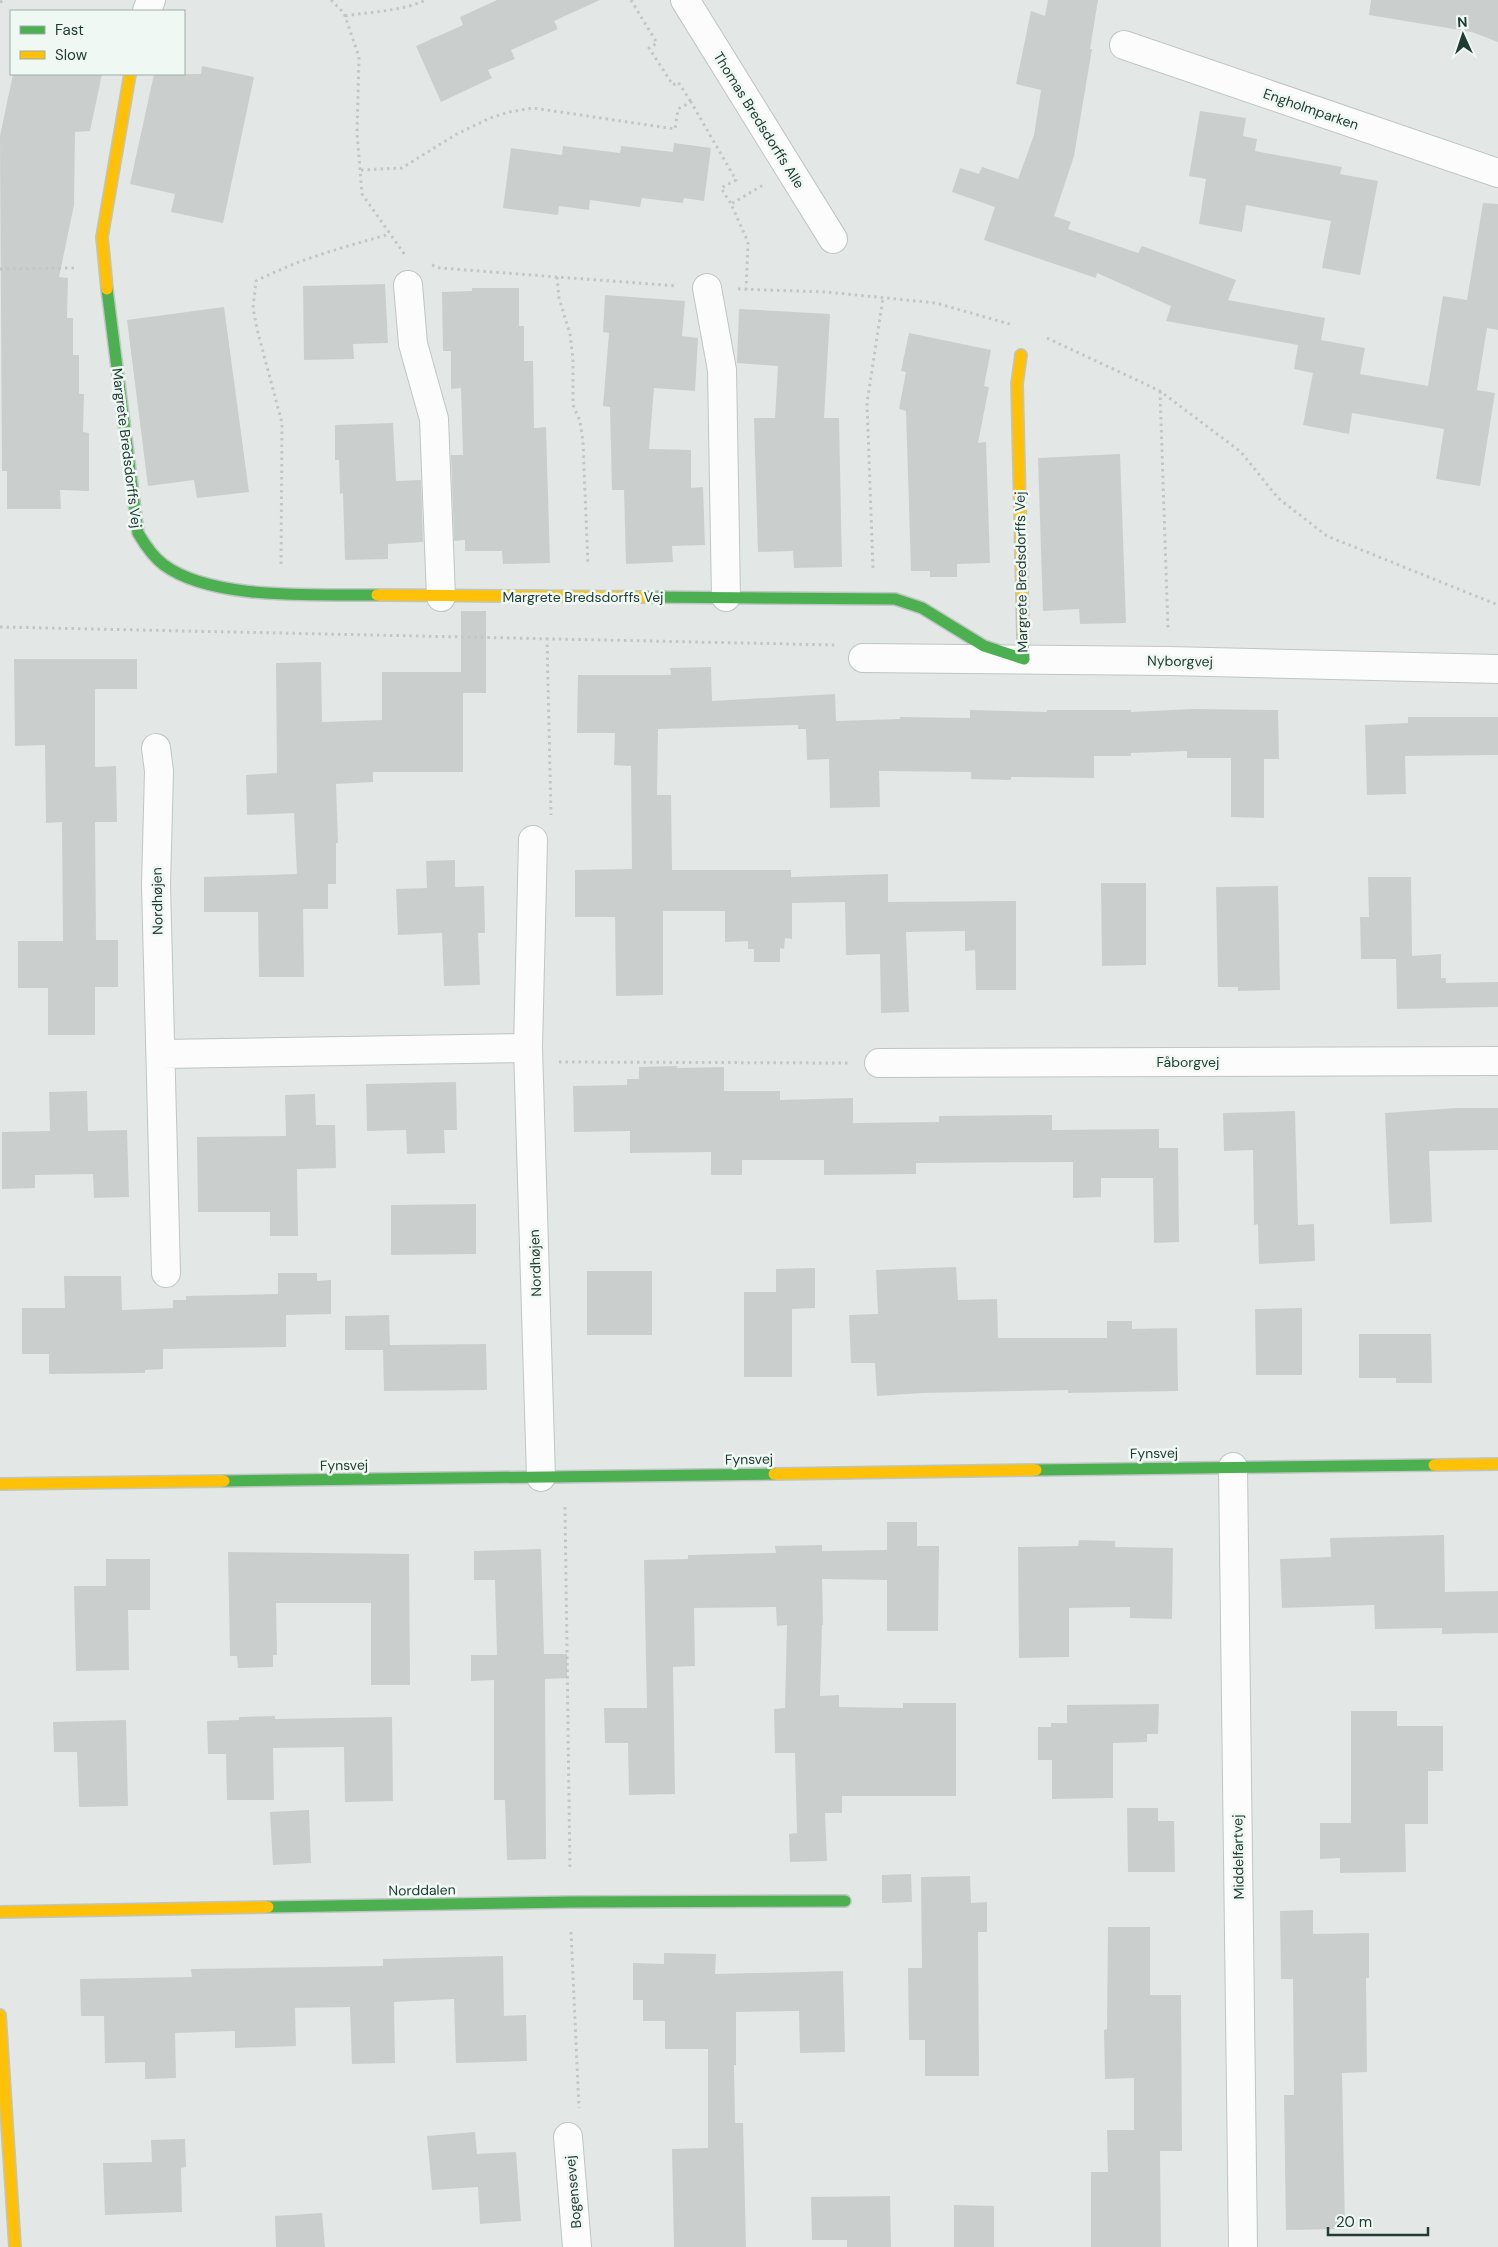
<svg xmlns="http://www.w3.org/2000/svg" width="1498" height="2247" viewBox="0 0 1498 2247" font-family="'DM Sans',sans-serif">
  <rect width="100%" height="100%" fill="#e3e8e6"/>
  <!-- building -->
  <path fill="#cacfcd" d="M 497,0 L 600,0 L 554,21 L 558,29 L 511,50 L 515,59 L 488,70 L 492,78 L 441,102 L 416,46 L 463,25 L 460,17 Z
    M 1048,0 L 1098,0 L 1090,49 L 1092,49 L 1074,156 L 1054,216 L 1071,222 L 1068,229 L 1138,253 L 1142,246 L 1236,280 L 1228,300 L 1325,318 L 1321,340 L 1365,348 L 1360,374 L 1428,386 L 1443,296 L 1467,300 L 1483,203 L 1498,204 L 1498,330 L 1487,328 L 1477,390 L 1495,393 L 1480,486 L 1436,479 L 1444,429 L 1352,413 L 1349,434 L 1303,425 L 1313,373 L 1294,369 L 1298,345 L 1166,321 L 1171,306 L 1097,273 L 1096,278 L 984,240 L 995,207 L 952,192 L 960,168 L 979,174 L 982,167 L 1018,179 L 1034,135 L 1041,90 L 1016,84 L 1031,11 L 1045,16 Z
    M 1371,0 L 1498,0 L 1498,42 L 1472,32 L 1369,15 Z
    M 202,66 L 254,77 L 223,223 L 171,212 L 175,194 L 130,184 L 154,74 L 201,74 Z
    M 13,74 L 102,74 L 90,131 L 75,132 L 74,205 L 59,277 L 68,278 L 67,318 L 73,318 L 73,355 L 79,355 L 79,394 L 84,394 L 83,432 L 89,433 L 89,491 L 60,490 L 61,509 L 7,509 L 7,471 L 2,471 L 0,136 Z
    M 1200,111 L 1246,118 L 1243,136 L 1257,139 L 1255,151 L 1342,167 L 1340,174 L 1378,181 L 1360,275 L 1322,268 L 1331,221 L 1246,205 L 1242,232 L 1199,224 L 1206,179 L 1189,176 Z
    M 674,143 L 711,148 L 704,201 L 684,198 L 683,203 L 642,198 L 640,207 L 590,200 L 589,210 L 559,206 L 558,215 L 503,208 L 511,148 L 562,155 L 563,146 L 620,153 L 621,146 L 673,152 Z
    M 385,284 L 388,343 L 353,344 L 354,359 L 304,360 L 303,286 Z
    M 472,288 L 519,288 L 519,326 L 524,326 L 524,361 L 533,361 L 534,428 L 546,427 L 550,563 L 503,564 L 502,551 L 465,551 L 465,540 L 454,541 L 451,455 L 463,455 L 461,388 L 451,389 L 451,351 L 443,351 L 442,292 L 472,291 Z
    M 605,295 L 685,301 L 682,336 L 698,338 L 695,391 L 654,388 L 649,449 L 691,450 L 691,488 L 703,487 L 705,545 L 672,546 L 673,562 L 626,564 L 624,490 L 612,490 L 610,407 L 603,406 L 609,333 L 603,332 Z
    M 224,307 L 249,492 L 197,498 L 194,480 L 148,486 L 127,320 Z
    M 739,309 L 830,314 L 824,418 L 839,418 L 842,567 L 794,568 L 793,551 L 758,552 L 754,418 L 775,418 L 778,366 L 737,363 Z
    M 909,333 L 991,350 L 984,386 L 989,387 L 978,443 L 986,442 L 990,563 L 957,564 L 957,577 L 930,577 L 930,571 L 911,571 L 906,411 L 899,409 L 906,372 L 901,371 Z
    M 393,423 L 396,481 L 421,480 L 423,542 L 388,544 L 388,559 L 345,560 L 343,493 L 340,494 L 339,460 L 335,460 L 335,425 Z
    M 1120,454 L 1126,623 L 1080,624 L 1079,609 L 1043,611 L 1038,458 Z
    M 461,611 L 486,611 L 486,693 L 463,693 L 463,772 L 373,772 L 373,782 L 336,784 L 338,843 L 336,843 L 336,884 L 328,884 L 328,909 L 303,909 L 304,977 L 259,977 L 258,912 L 204,912 L 204,877 L 297,874 L 294,813 L 247,815 L 246,775 L 277,773 L 276,663 L 321,662 L 322,722 L 382,720 L 382,672 L 461,672 Z
    M 14,659 L 137,659 L 137,689 L 95,689 L 95,767 L 116,766 L 117,822 L 95,822 L 96,940 L 118,940 L 118,987 L 95,987 L 95,1035 L 48,1035 L 48,988 L 18,988 L 18,941 L 63,941 L 62,822 L 46,823 L 45,745 L 15,746 Z
    M 711,667 L 712,701 L 835,694 L 836,721 L 900,719 L 900,717 L 970,718 L 970,710 L 1047,712 L 1047,710 L 1131,710 L 1131,712 L 1192,709 L 1278,710 L 1279,759 L 1264,759 L 1264,818 L 1231,817 L 1231,758 L 1187,758 L 1187,751 L 1131,753 L 1131,756 L 1094,756 L 1094,778 L 1011,777 L 1011,780 L 971,779 L 971,772 L 879,771 L 880,807 L 830,808 L 829,759 L 807,760 L 806,729 L 798,729 L 798,725 L 658,729 L 657,795 L 671,795 L 672,870 L 791,870 L 791,877 L 888,874 L 888,902 L 1016,901 L 1016,990 L 976,990 L 975,950 L 965,951 L 965,931 L 906,932 L 909,1012 L 881,1013 L 880,954 L 846,955 L 845,902 L 792,903 L 792,939 L 785,938 L 784,949 L 780,948 L 780,962 L 754,962 L 754,949 L 748,949 L 748,941 L 725,942 L 725,911 L 663,911 L 663,995 L 616,996 L 615,917 L 575,917 L 575,870 L 632,869 L 631,766 L 614,765 L 615,733 L 577,733 L 578,675 L 671,675 L 670,668 Z
    M 1408,717 L 1498,717 L 1498,755 L 1405,756 L 1406,794 L 1367,795 L 1365,725 L 1408,723 Z
    M 455,860 L 455,887 L 484,886 L 485,933 L 478,933 L 480,985 L 444,986 L 442,933 L 398,935 L 396,889 L 427,888 L 426,861 Z
    M 1368,877 L 1411,877 L 1412,956 L 1441,954 L 1441,978 L 1446,978 L 1446,983 L 1498,982 L 1498,1007 L 1397,1009 L 1396,959 L 1361,959 L 1360,917 L 1369,917 Z
    M 1101,883 L 1146,883 L 1146,965 L 1102,966 Z
    M 1278,886 L 1280,990 L 1238,991 L 1238,987 L 1218,987 L 1216,887 Z
    M 677,1066 L 677,1068 L 724,1067 L 724,1091 L 780,1091 L 780,1100 L 853,1098 L 853,1123 L 939,1122 L 939,1116 L 1052,1115 L 1052,1130 L 1159,1129 L 1159,1148 L 1178,1148 L 1179,1242 L 1154,1243 L 1153,1178 L 1101,1178 L 1101,1197 L 1073,1198 L 1073,1162 L 916,1163 L 916,1174 L 824,1175 L 824,1160 L 742,1160 L 742,1175 L 711,1175 L 711,1152 L 630,1153 L 630,1131 L 574,1132 L 573,1086 L 627,1085 L 627,1079 L 639,1079 L 639,1067 Z
    M 456,1082 L 457,1130 L 444,1130 L 445,1153 L 407,1154 L 406,1130 L 367,1131 L 366,1084 Z
    M 87,1091 L 88,1131 L 127,1130 L 129,1197 L 94,1198 L 93,1174 L 35,1175 L 35,1188 L 2,1189 L 2,1132 L 50,1131 L 49,1092 Z
    M 315,1094 L 316,1125 L 335,1125 L 336,1168 L 297,1169 L 298,1236 L 270,1236 L 270,1212 L 198,1212 L 197,1137 L 286,1136 L 285,1095 Z
    M 1456,1108 L 1498,1108 L 1498,1150 L 1429,1151 L 1432,1222 L 1390,1224 L 1385,1113 Z
    M 1295,1111 L 1298,1225 L 1314,1224 L 1315,1261 L 1259,1264 L 1258,1224 L 1254,1225 L 1253,1150 L 1224,1151 L 1223,1113 Z
    M 476,1204 L 476,1254 L 391,1255 L 391,1205 Z
    M 956,1267 L 958,1300 L 997,1299 L 998,1338 L 1107,1338 L 1107,1321 L 1132,1321 L 1132,1329 L 1177,1328 L 1178,1391 L 1068,1393 L 1068,1390 L 922,1393 L 877,1396 L 875,1363 L 851,1363 L 849,1315 L 878,1314 L 876,1270 Z
    M 815,1268 L 815,1308 L 792,1309 L 792,1377 L 744,1377 L 744,1292 L 776,1292 L 776,1269 Z
    M 587,1271 L 652,1271 L 652,1335 L 587,1335 Z
    M 278,1273 L 317,1273 L 317,1281 L 331,1280 L 331,1314 L 286,1315 L 286,1347 L 163,1349 L 163,1369 L 145,1370 L 145,1373 L 49,1374 L 49,1354 L 22,1354 L 22,1308 L 65,1308 L 64,1276 L 121,1276 L 122,1310 L 173,1308 L 173,1300 L 186,1300 L 186,1296 L 278,1294 Z
    M 1302,1308 L 1302,1375 L 1256,1375 L 1255,1309 Z
    M 389,1315 L 390,1345 L 486,1344 L 487,1390 L 384,1391 L 383,1350 L 345,1350 L 345,1316 Z
    M 1359,1334 L 1431,1334 L 1432,1383 L 1396,1383 L 1396,1378 L 1359,1378 Z
    M 887,1522 L 917,1522 L 917,1546 L 939,1546 L 938,1631 L 887,1631 L 887,1580 L 822,1579 L 823,1625 L 822,1625 L 820,1696 L 839,1695 L 839,1707 L 903,1708 L 903,1703 L 956,1703 L 956,1796 L 842,1796 L 842,1813 L 825,1813 L 827,1861 L 790,1862 L 789,1834 L 797,1833 L 795,1753 L 775,1753 L 774,1709 L 785,1708 L 787,1625 L 777,1626 L 776,1607 L 694,1608 L 695,1666 L 673,1667 L 675,1794 L 629,1795 L 628,1743 L 605,1743 L 604,1708 L 647,1708 L 644,1560 L 688,1559 L 688,1555 L 776,1553 L 775,1546 L 822,1545 L 822,1551 L 887,1550 Z
    M 1444,1535 L 1445,1592 L 1498,1591 L 1498,1633 L 1442,1634 L 1442,1628 L 1375,1629 L 1374,1605 L 1282,1608 L 1280,1559 L 1331,1557 L 1330,1538 Z
    M 1079,1540 L 1115,1541 L 1115,1547 L 1173,1548 L 1172,1619 L 1130,1618 L 1130,1607 L 1069,1608 L 1069,1657 L 1019,1658 L 1018,1547 L 1078,1546 Z
    M 541,1549 L 544,1654 L 567,1654 L 567,1678 L 545,1679 L 546,1859 L 507,1860 L 505,1800 L 494,1800 L 494,1680 L 471,1681 L 471,1655 L 497,1655 L 495,1580 L 474,1580 L 474,1551 Z
    M 228,1552 L 409,1554 L 410,1685 L 371,1685 L 371,1603 L 276,1603 L 277,1655 L 273,1655 L 273,1667 L 238,1668 L 237,1656 L 230,1656 Z
    M 106,1559 L 150,1559 L 150,1610 L 128,1610 L 129,1670 L 76,1671 L 74,1586 L 106,1586 Z
    M 1159,1704 L 1158,1734 L 1147,1734 L 1147,1742 L 1113,1743 L 1113,1798 L 1052,1799 L 1052,1760 L 1038,1760 L 1038,1727 L 1051,1727 L 1051,1723 L 1067,1723 L 1067,1705 Z
    M 1351,1711 L 1397,1711 L 1397,1726 L 1443,1726 L 1443,1771 L 1428,1771 L 1428,1824 L 1405,1824 L 1406,1872 L 1340,1873 L 1340,1858 L 1320,1859 L 1320,1823 L 1351,1823 Z
    M 275,1716 L 275,1719 L 392,1717 L 393,1801 L 345,1802 L 344,1747 L 273,1748 L 274,1800 L 227,1800 L 226,1754 L 208,1754 L 207,1721 L 239,1720 L 239,1717 Z
    M 126,1720 L 128,1806 L 79,1807 L 77,1752 L 54,1752 L 53,1722 Z
    M 1127,1808 L 1158,1808 L 1158,1821 L 1174,1821 L 1175,1872 L 1128,1872 Z
    M 309,1810 L 311,1863 L 273,1865 L 270,1812 Z
    M 911,1874 L 912,1902 L 882,1903 L 882,1875 Z
    M 970,1876 L 971,1903 L 987,1902 L 987,1932 L 978,1932 L 979,2076 L 925,2076 L 925,2040 L 909,2040 L 908,1968 L 922,1968 L 921,1877 Z
    M 1313,1910 L 1313,1934 L 1369,1933 L 1369,1978 L 1366,1978 L 1367,2072 L 1342,2073 L 1345,2229 L 1286,2230 L 1284,2095 L 1294,2095 L 1293,1979 L 1281,1979 L 1280,1911 Z
    M 1108,1927 L 1150,1927 L 1150,1995 L 1181,1995 L 1182,2151 L 1160,2151 L 1161,2247 L 1091,2247 L 1091,2172 L 1108,2172 L 1107,2130 L 1134,2130 L 1134,2078 L 1105,2079 L 1104,2030 L 1107,2029 Z
    M 664,1953 L 716,1954 L 715,1974 L 843,1971 L 845,2052 L 800,2053 L 799,2011 L 736,2012 L 736,2065 L 734,2065 L 735,2123 L 743,2123 L 746,2247 L 674,2247 L 672,2149 L 708,2148 L 708,2049 L 665,2049 L 665,2021 L 643,2021 L 643,2000 L 633,2000 L 633,1963 L 664,1964 Z
    M 503,1956 L 504,2016 L 526,2015 L 527,2061 L 456,2063 L 454,1999 L 394,2002 L 395,2063 L 352,2064 L 350,2007 L 295,2008 L 296,2046 L 235,2048 L 235,2031 L 175,2033 L 176,2078 L 145,2079 L 145,2062 L 105,2063 L 104,2016 L 81,2016 L 80,1979 L 192,1977 L 191,1969 L 383,1966 L 383,1959 Z
    M 475,2132 L 477,2154 L 516,2152 L 521,2221 L 480,2224 L 478,2187 L 432,2190 L 427,2136 Z
    M 185,2139 L 186,2167 L 181,2168 L 182,2212 L 105,2215 L 103,2163 L 152,2162 L 151,2140 Z
    M 890,2196 L 891,2247 L 847,2247 L 847,2240 L 812,2240 L 811,2197 Z
    M 954,2205 L 994,2206 L 994,2247 L 954,2247 Z
    M 322,2213 L 325,2247 L 276,2247 L 275,2216 Z"/>
  <g fill="none" stroke-linecap="round" stroke-linejoin="round">
    <defs>
      <path id="street" d="M 685,0 L 833,239
        M 147,11 L 151,0
        M 1124,45 L 1498,173
        M 408,285 L 413,344 L 434,419 L 441,597
        M 707,288 L 722,370 L 726,597
        M 863,658 L 1169,661 L 1498,669
        M 156,748 L 159,771 L 156,885 L 166,1273
        M 533,840 L 528,1048 L 541,1477
        M 162,1054 L 528,1048
        M 879,1063 L 1498,1061
        M 1233,1467 L 1243,2247
        M 568,2137 L 577,2247"/>
      <path id="fast" d="M 107,289 L 138,533 C 145,545 153,557 164,565 C 213,601 318,594 377,595
        M 646,597 L 895,599 L 922,608 L 984,646 L 1024,659 L 1023,635
        M 1036,1470 L 1434,1465
        M 224,1481 L 774,1474
        M 268,1907 L 570,1902 L 845,1901"/>
      <path id="slow" d="M 107,289 L 102,237 L 130,74
        M 1021,355 L 1017,384 L 1023,635
        M 377,595 L 646,597
        M 1434,1465 L 1498,1464
        M 774,1474 L 1036,1470
        M 0,1484 L 224,1481
        M 0,1912 L 268,1907
        M 0,2015 L 15,2247"/>
    </defs>
    <!-- street casing -->
    <use href="#street" stroke="#c0c5c3" stroke-width="30"/>
    <!-- fast casing -->
    <use href="#fast" stroke="#bec6c3" stroke-width="14"/>
    <!-- slow casing -->
    <use href="#slow" stroke="#bec6c3" stroke-width="14"/>
    <!-- path -->
    <path stroke="#c0c8c6" stroke-width="3" stroke-dasharray="2.5 4" stroke-linecap="butt" d="M 331,0 L 344,13 L 359,57 L 357,133 L 362,194 L 405,255
      M 631,0 L 657,43 L 649,48 L 673,85 L 678,82 L 691,102
      M 0,2 L 5,0
      M 345,16 C 375,11 398,12 426,0
      M 361,170 L 402,168 L 455,135 L 490,118 L 509,112 L 533,108 L 675,129 L 678,109 L 691,102 L 736,180 L 721,188 L 731,204
      M 432,265 L 440,268 L 677,286
      M 0,269 L 74,268
      M 557,277 L 559,298 L 570,334 L 573,359 L 573,405 L 580,421 L 583,442 L 588,565
      M 738,289 L 826,292 L 936,303 L 1013,325
      M 746,290 L 748,242 L 731,204 L 763,185
      M 1047,338 L 1160,391 L 1241,452 L 1278,498 L 1327,536 L 1498,605
      M 1160,391 L 1168,630
      M 281,564 L 282,423 L 258,333 L 253,308 L 256,281 C 299,259 344,247 390,234
      M 873,568 L 867,403 L 883,298
      M 0,627 L 835,645
      M 547,638 L 551,815
      M 559,1062 L 848,1063
      M 565,1507 L 570,1871
      M 571,1932 L 579,2108"/>
    <!-- street -->
    <use href="#street" stroke="#fbfcfb" stroke-width="28"/>
    <!-- fast -->
    <use href="#fast" stroke="#4caf50" stroke-width="11"/>
    <!-- slow -->
    <use href="#slow" stroke="#ffc107" stroke-width="11"/>
  </g>
  <g text-anchor="middle" dominant-baseline="central" stroke-width="5" stroke-linejoin="round" paint-order="stroke">
    <!-- street labels -->
    <g font-size="14" fill="#203c34" stroke="#f0f8f4">
      <text transform="translate(1311 109) rotate(19)">Engholmparken</text>
      <text transform="translate(759 120) rotate(58)">Thomas Bredsdorffs Alle</text>
      <text transform="translate(127 448) rotate(83)">Margrete Bredsdorffs Vej</text>
      <text transform="translate(1021 572) rotate(-91)">Margrete Bredsdorffs Vej</text>
      <text x="583" y="597">Margrete Bredsdorffs Vej</text>
      <text transform="translate(1180 661) rotate(1)">Nyborgvej</text>
      <text transform="translate(157 901) rotate(-91)">Nordhøjen</text>
      <text x="1188" y="1062">Fåborgvej</text>
      <text transform="translate(535 1263) rotate(-92)">Nordhøjen</text>
      <text transform="translate(1154 1453) rotate(-1)">Fynsvej</text>
      <text transform="translate(749 1459) rotate(-1)">Fynsvej</text>
      <text transform="translate(344 1465) rotate(-1)">Fynsvej</text>
      <text transform="translate(1238 1857) rotate(-91)">Middelfartvej</text>
      <text transform="translate(422 1890) rotate(-1)">Norddalen</text>
      <text transform="translate(573 2192) rotate(-95)">Bogensevej</text>
    </g>
  </g>
  <!-- legend -->
  <rect x="10" y="10" width="175" height="65" fill="#f0f8f4" stroke="#9dada7"/>
  <rect x="20" y="26" width="25" height="8" fill="#4caf50" stroke="#9dada7"/>
  <text x="55" y="35" font-size="15" fill="#203c34">Fast</text>
  <rect x="20" y="51" width="25" height="8" fill="#ffc107" stroke="#9dada7"/>
  <text x="55" y="60" font-size="15" fill="#203c34">Slow</text>
  <!-- north arrow -->
  <g transform="translate(1463 35) rotate(357)" stroke="#f0f8f4" stroke-width="4" paint-order="stroke">
  <path d="M0-4L9 19L0 12L-9 19Z" fill="#203c34"/>
  <text y="-8" font-size="14" font-weight="bold" text-anchor="middle" fill="#203c34">N</text>
  </g>
  <!-- scale -->
  <path d="M1328 2227v8h100v-8" fill="none" stroke="#203c34" stroke-width="2.5"/>
  <text x="1336" y="2227" font-size="15" fill="#203c34" stroke="#f0f8f4" stroke-width="4" paint-order="stroke">20 m</text>
</svg>
